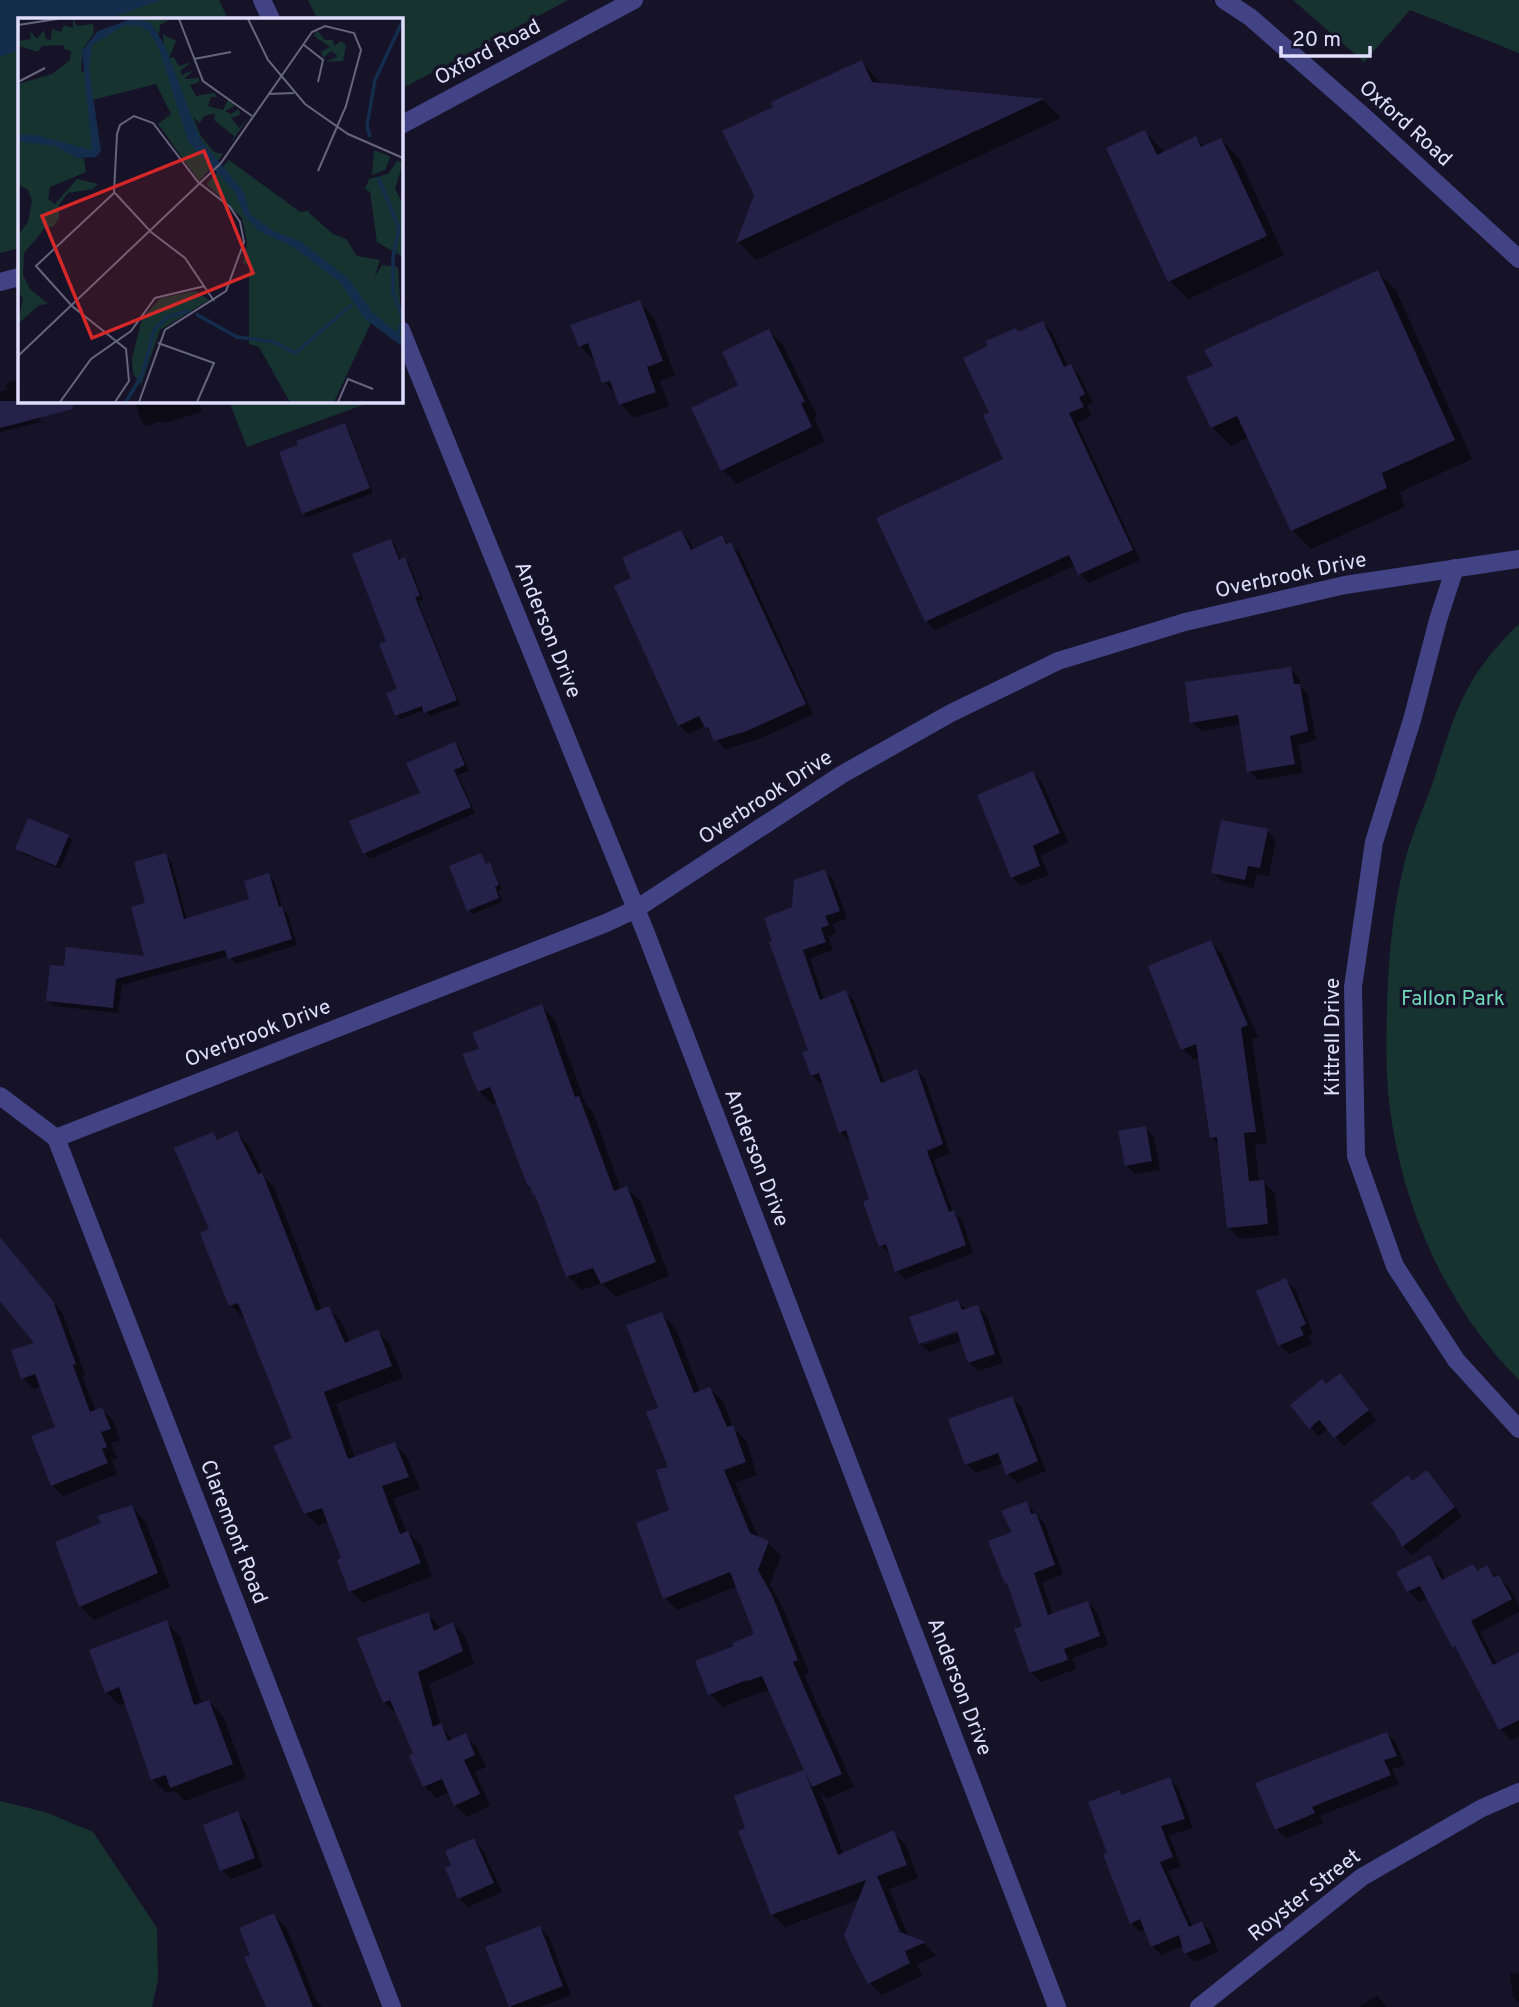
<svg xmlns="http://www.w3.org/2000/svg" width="1519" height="2007" viewBox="0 0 1519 2007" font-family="Overpass,sans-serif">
  <rect width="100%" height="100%" fill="#161329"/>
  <!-- green -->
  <path fill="#163330" d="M 16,0 L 219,0 L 228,19 L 19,19 L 19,248 L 0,253 L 0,4 Z
    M 308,0 L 568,0 L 401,89 L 401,19 L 317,19 Z
    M 1293,0 L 1519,0 L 1519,53 L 1410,10 L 1364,62 Z
    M 229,401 L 374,401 L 247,447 Z
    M 1519,624 L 1519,1380 C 1443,1304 1398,1198 1388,1091 C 1386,1065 1386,1038 1387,1012 C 1388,963 1392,913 1404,865 C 1411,837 1422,811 1432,785 C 1442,754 1452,718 1467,690 C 1480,665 1499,643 1519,624 Z
    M 0,1801 L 45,1812 L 93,1832 L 157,1928 L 158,1980 L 152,2007 L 0,2007 Z"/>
  <!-- water -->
  <path fill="#142d4d" d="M 0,0 L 162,0 L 107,19 L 19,19 L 19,50 L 0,57 Z"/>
  <!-- shadow -->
  <path fill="#0007" fill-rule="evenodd" d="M 862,62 L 882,85 L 1043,100 L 1061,118 L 756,260 L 738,242 L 756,195 L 775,108 Z
    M 1145,132 L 1165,153 L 1196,138 L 1205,147 L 1221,140 L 1239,158 L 1284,255 L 1188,299 L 1170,281 Z
    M 1378,272 L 1396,290 L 1472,459 L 1400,492 L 1405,507 L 1311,549 L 1292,530 L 1249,437 L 1231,446 L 1212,427 L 1216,366 Z
    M 639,302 L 653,316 L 675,375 L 660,381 L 669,406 L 634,418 L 620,404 L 617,395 L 604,382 L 594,360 L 580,346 Z
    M 1043,323 L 1052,332 L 1068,367 L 1070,366 L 1079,375 L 1093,403 L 1087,406 L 1091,416 L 1077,423 L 1140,560 L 1089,583 L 1080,574 L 1076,565 L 935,630 L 926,621 L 1006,460 L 991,413 L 1019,334 Z
    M 769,331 L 783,345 L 817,416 L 814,418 L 825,441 L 737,484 L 723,470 L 740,386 Z
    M 19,380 L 19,401 L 36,401 L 41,422 L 0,432 L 0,392 L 8,389 L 6,383 Z
    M 135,401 L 199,401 L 202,412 L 164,423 L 162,421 L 146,426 L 141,421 Z
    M 344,425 L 348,429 L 373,493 L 307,517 L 303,513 Z
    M 681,532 L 690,541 L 694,550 L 722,537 L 740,553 L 813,714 L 757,740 L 725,749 L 705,726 L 689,734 L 679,725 L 634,579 Z
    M 391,541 L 395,545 L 401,561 L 405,559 L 409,563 L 423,600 L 418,601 L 460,705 L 430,716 L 425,710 L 401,719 L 397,715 L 388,694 L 399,690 L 388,642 Z
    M 1290,669 L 1299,678 L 1301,687 L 1308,695 L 1316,740 L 1298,745 L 1303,773 L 1258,780 L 1249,771 L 1241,724 L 1201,731 L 1192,722 Z
    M 454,744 L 460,749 L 469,771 L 458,775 L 475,813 L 370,859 L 365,853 L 352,822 L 422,794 Z
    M 1033,773 L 1042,782 L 1068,842 L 1041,856 L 1048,875 L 1021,886 L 1012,877 Z
    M 1267,831 L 1276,840 L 1269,876 L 1256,874 L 1254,888 L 1222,881 L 1213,872 Z
    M 68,837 L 72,841 L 60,869 L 21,853 L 17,849 Z
    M 165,855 L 171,861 L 187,919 L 251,900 L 268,875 L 274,881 L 283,909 L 288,914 L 297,945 L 236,964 L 229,956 L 122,985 L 118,1013 L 54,1006 L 48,1000 L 65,968 L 146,958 L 148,905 Z
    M 481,855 L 487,865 L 489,864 L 493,868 L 502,889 L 498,891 L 502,902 L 473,914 L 469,910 Z
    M 825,871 L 833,879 L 847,919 L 832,924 L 836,933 L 828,936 L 833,950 L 810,958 L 824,1000 L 846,992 L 854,1001 L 885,1083 L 917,1071 L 925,1079 L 950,1153 L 934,1160 L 953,1212 L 962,1220 L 973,1253 L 905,1279 L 897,1271 L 891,1253 L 889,1254 L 881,1246 L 871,1200 L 850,1139 L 848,1140 L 840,1132 L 824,1082 L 820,1083 L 812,1075 L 793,909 Z
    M 1210,942 L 1222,954 L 1258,1037 L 1252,1039 L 1267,1143 L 1255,1145 L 1259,1182 L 1263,1182 L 1275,1193 L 1279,1235 L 1240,1239 L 1228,1227 L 1219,1145 L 1211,1137 L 1200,1058 L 1194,1060 L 1183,1049 Z
    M 541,1006 L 555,1020 L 586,1105 L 593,1112 L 621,1190 L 627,1188 L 641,1202 L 669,1276 L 616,1297 L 602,1283 L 582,1290 L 568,1276 L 538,1198 L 534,1194 L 498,1103 L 493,1105 L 479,1091 L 482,1051 Z
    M 1145,1128 L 1154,1137 L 1160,1170 L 1135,1174 L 1126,1165 Z
    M 237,1133 L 249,1146 L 265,1178 L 274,1187 L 322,1310 L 328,1308 L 341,1321 L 350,1343 L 378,1332 L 390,1344 L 403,1378 L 336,1404 L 355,1458 L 395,1444 L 407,1457 L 420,1489 L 393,1499 L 407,1533 L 408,1533 L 421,1545 L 432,1576 L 363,1603 L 350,1591 L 343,1559 L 328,1522 L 318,1526 L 306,1513 L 295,1439 L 245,1317 L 243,1318 L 231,1305 L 212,1230 L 213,1134 L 219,1140 Z
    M 0,1239 L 63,1314 L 85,1375 L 82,1376 L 96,1412 L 102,1410 L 113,1420 L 120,1440 L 111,1443 L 117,1458 L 112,1460 L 117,1474 L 63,1496 L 52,1485 L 57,1428 L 41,1386 L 34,1389 L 23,1378 L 37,1344 L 1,1300 L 0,1301 Z
    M 1286,1280 L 1295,1289 L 1313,1334 L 1308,1336 L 1312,1344 L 1289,1354 L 1280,1345 Z
    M 958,1302 L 967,1310 L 978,1307 L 987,1316 L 1003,1363 L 978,1371 L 969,1362 L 962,1341 L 929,1352 L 920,1343 ZM 965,1327 L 966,1330 L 923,1345 L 923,1341 Z
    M 662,1314 L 675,1327 L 700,1392 L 710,1389 L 723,1401 L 734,1429 L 746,1440 L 757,1475 L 735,1483 L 759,1539 L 768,1543 L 781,1556 L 770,1584 L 784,1610 L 809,1673 L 804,1675 L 854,1787 L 826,1799 L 820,1792 L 844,1855 L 893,1832 L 906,1845 L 918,1878 L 889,1889 L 909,1937 L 925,1944 L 936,1956 L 917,1964 L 922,1976 L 882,1995 L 869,1983 L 861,1899 L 785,1927 L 772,1914 L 748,1829 L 736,1797 L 807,1771 L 770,1690 L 762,1693 L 761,1692 L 723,1707 L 710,1694 L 736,1647 L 757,1635 L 737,1586 L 678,1610 L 665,1598 L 671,1512 L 671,1468 L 660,1409 Z
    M 1340,1375 L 1376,1420 L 1344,1446 L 1328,1429 L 1319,1436 L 1310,1427 L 1327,1387 Z
    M 1012,1398 L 1021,1407 L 1046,1471 L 1017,1483 L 1008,1474 L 1003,1463 L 976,1473 L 967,1464 L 951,1421 Z
    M 1427,1472 L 1436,1481 L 1462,1517 L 1412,1555 L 1403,1546 L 1413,1482 Z
    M 1026,1503 L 1045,1524 L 1063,1574 L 1042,1582 L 1053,1615 L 1088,1603 L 1097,1612 L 1108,1645 L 1072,1658 L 1076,1669 L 1041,1682 L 1031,1672 L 1024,1627 L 1011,1587 L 1006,1583 L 1015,1533 Z
    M 132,1507 L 145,1521 L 170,1587 L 94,1620 L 80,1606 L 104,1524 Z
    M 1429,1557 L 1440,1568 L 1446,1580 L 1473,1567 L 1478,1572 L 1487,1567 L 1510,1588 L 1519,1605 L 1519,1612 L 1480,1632 L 1497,1665 L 1519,1654 L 1519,1736 L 1511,1740 L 1500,1729 L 1462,1654 L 1454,1646 L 1428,1598 L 1419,1602 L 1409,1591 L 1399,1572 Z
    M 427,1614 L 439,1626 L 441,1629 L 453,1624 L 465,1636 L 474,1664 L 429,1684 L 441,1726 L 453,1740 L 465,1735 L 477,1747 L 486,1767 L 475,1772 L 490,1806 L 467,1817 L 455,1805 L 450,1792 L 436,1798 L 424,1786 L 415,1754 L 398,1714 L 396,1714 L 384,1702 Z
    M 166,1622 L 180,1636 L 202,1704 L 209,1702 L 223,1716 L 246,1778 L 185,1801 L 175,1791 L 166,1793 L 152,1779 L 126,1703 L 120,1706 L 106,1692 Z
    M 1387,1734 L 1396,1743 L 1405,1765 L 1392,1769 L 1399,1784 L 1320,1816 L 1323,1823 L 1286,1838 L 1277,1829 L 1257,1784 Z
    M 1169,1779 L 1178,1788 L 1193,1828 L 1169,1835 L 1181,1866 L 1168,1871 L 1193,1927 L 1202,1923 L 1211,1932 L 1218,1952 L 1194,1962 L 1185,1953 L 1184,1946 L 1161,1955 L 1152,1946 L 1146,1929 L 1140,1932 L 1131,1923 L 1109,1854 L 1119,1792 L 1123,1796 Z
    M 237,1813 L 246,1822 L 263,1867 L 231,1879 L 222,1870 Z
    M 474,1840 L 483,1850 L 502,1892 L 468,1907 L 459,1898 Z
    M 274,1915 L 286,1927 L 317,2002 L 322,2007 L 268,2007 L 253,1956 Z
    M 540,1928 L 549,1937 L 571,1995 L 540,2007 L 511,2007 L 510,2006 Z
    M 1519,1973 L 1519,2003 L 1513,1997 L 1510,1974 Z
    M 1377,1996 L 1387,2007 L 1358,2007 Z"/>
  <!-- building -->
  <path fill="#262149" d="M 862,60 L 872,82 L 1044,99 L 736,243 L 754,195 L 722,131 L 773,107 L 771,102 Z
    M 1145,130 L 1157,155 L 1196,136 L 1201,147 L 1221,138 L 1267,236 L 1168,282 L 1106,148 Z
    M 1378,270 L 1455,440 L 1382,473 L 1387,488 L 1291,531 L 1237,416 L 1211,428 L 1186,377 L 1213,366 L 1204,350 Z
    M 640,300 L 663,361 L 647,367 L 656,392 L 619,405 L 610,381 L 602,383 L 588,343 L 579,347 L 570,325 Z
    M 1043,321 L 1064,367 L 1071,364 L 1085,394 L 1079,397 L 1084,407 L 1069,413 L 1133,550 L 1078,575 L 1069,555 L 925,622 L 876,518 L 1003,459 L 983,415 L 989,413 L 963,358 L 988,346 L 985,341 L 1016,328 L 1018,332 Z
    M 769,329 L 805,402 L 801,403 L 812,427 L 721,471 L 691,408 L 738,385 L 722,352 Z
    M 0,401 L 72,401 L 73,409 L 0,428 Z
    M 345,423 L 370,488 L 302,514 L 279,452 L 298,445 L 296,441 Z
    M 681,530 L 691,550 L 722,535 L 726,544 L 731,542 L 806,704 L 747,731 L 714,741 L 708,727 L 705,728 L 699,716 L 678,726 L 614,586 L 631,578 L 622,558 Z
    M 391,539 L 399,560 L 405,557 L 420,596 L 415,597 L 457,700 L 424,713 L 422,706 L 395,716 L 386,693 L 397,689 L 379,644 L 386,641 L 352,554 Z
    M 1291,667 L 1294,684 L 1300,684 L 1308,731 L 1290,736 L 1295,764 L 1247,772 L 1238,715 L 1190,723 L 1185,682 Z
    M 455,742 L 465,765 L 454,770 L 471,807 L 363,854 L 349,821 L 420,793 L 406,763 Z
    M 1033,771 L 1060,833 L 1033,846 L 1040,866 L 1011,878 L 977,795 Z
    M 28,818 L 69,835 L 56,866 L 15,849 Z
    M 1221,820 L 1268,829 L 1260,868 L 1248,866 L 1245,880 L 1211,873 Z
    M 166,853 L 184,919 L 249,899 L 244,881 L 269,873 L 279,907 L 282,906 L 292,939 L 228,959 L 225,950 L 116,979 L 113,1008 L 46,1001 L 50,965 L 64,966 L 66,947 L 144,956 L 131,907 L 145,903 L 134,862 Z
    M 481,853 L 486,864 L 490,862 L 499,885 L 495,887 L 499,898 L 467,911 L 449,866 Z
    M 825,869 L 840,911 L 825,916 L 829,925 L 821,928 L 826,942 L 803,950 L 820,1000 L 846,990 L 881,1083 L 917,1069 L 943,1144 L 927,1151 L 949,1212 L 954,1210 L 966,1245 L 895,1272 L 886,1244 L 879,1247 L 863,1202 L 869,1199 L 846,1130 L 839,1133 L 819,1073 L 811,1076 L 802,1052 L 808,1050 L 769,942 L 772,941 L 764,918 L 792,907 L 794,880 Z
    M 1211,940 L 1248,1025 L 1241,1028 L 1256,1132 L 1244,1133 L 1249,1181 L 1264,1180 L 1268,1224 L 1227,1228 L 1217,1137 L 1210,1138 L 1196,1044 L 1181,1050 L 1148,966 Z
    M 542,1004 L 575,1097 L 579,1096 L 614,1191 L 627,1186 L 656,1262 L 601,1284 L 593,1268 L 566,1277 L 535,1195 L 533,1195 L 530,1186 L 528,1186 L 523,1174 L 490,1087 L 478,1092 L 462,1054 L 479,1049 L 472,1033 Z
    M 1146,1126 L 1152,1161 L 1125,1166 L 1118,1131 Z
    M 237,1131 L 258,1174 L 262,1172 L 316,1311 L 329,1306 L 345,1343 L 378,1329 L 392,1366 L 324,1392 L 348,1459 L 395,1442 L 409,1477 L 382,1486 L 400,1534 L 408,1531 L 421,1563 L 349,1592 L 337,1560 L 341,1558 L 322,1508 L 304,1514 L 273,1446 L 292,1438 L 238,1303 L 229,1306 L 200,1233 L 209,1229 L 174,1148 L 213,1132 L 217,1140 Z
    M 0,1237 L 53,1301 L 76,1364 L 73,1365 L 90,1412 L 102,1407 L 111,1429 L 101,1432 L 107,1447 L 102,1449 L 108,1463 L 51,1486 L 31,1436 L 55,1427 L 35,1374 L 21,1379 L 11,1350 L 34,1343 L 0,1301 Z
    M 1286,1278 L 1306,1324 L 1300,1327 L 1304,1335 L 1278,1346 L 1256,1291 Z
    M 958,1300 L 962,1310 L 978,1305 L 995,1354 L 968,1363 L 957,1331 L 919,1344 L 909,1317 Z
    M 662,1312 L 694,1393 L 710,1387 L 727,1427 L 733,1425 L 746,1462 L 724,1470 L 750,1533 L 769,1541 L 758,1570 L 772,1595 L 798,1660 L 793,1662 L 842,1774 L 812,1787 L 804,1770 L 838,1855 L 894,1830 L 907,1865 L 877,1876 L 900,1932 L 926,1942 L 905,1951 L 910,1963 L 868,1984 L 852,1954 L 844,1935 L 866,1880 L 771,1915 L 738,1831 L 745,1828 L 734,1796 L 804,1770 L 762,1676 L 748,1681 L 747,1680 L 708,1695 L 695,1661 L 734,1646 L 732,1643 L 754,1634 L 730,1572 L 663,1599 L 636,1523 L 669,1510 L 656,1470 L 668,1467 L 646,1412 L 658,1408 L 626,1325 Z
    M 1340,1373 L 1369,1410 L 1334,1438 L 1319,1420 L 1309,1429 L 1290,1405 L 1322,1379 L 1326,1384 Z
    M 1012,1396 L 1038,1461 L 1006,1475 L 998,1453 L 965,1465 L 948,1419 Z
    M 1427,1470 L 1455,1507 L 1402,1547 L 1394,1531 L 1371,1503 L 1408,1475 L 1412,1481 Z
    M 1027,1501 L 1031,1514 L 1036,1513 L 1055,1565 L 1034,1573 L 1048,1615 L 1088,1601 L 1100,1636 L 1064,1649 L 1068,1660 L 1030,1673 L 1014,1629 L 1022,1626 L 1007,1583 L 1005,1584 L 988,1541 L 1012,1532 L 1001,1511 Z
    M 132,1505 L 158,1573 L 79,1607 L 55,1542 L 101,1523 L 97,1516 Z
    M 1430,1555 L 1442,1580 L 1473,1564 L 1477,1571 L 1487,1565 L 1494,1577 L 1499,1575 L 1512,1599 L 1471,1621 L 1493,1665 L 1519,1652 L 1519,1720 L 1499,1730 L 1455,1646 L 1452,1647 L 1420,1586 L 1407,1592 L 1396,1572 Z
    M 428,1612 L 434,1631 L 453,1622 L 463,1651 L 418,1672 L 433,1727 L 441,1723 L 448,1741 L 466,1733 L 475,1755 L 464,1760 L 480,1794 L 454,1806 L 442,1779 L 423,1787 L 409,1756 L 413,1753 L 390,1700 L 383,1703 L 357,1638 Z
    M 167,1620 L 194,1705 L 209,1700 L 233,1764 L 170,1788 L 166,1775 L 151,1780 L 119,1687 L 105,1693 L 89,1650 Z
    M 1387,1732 L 1397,1756 L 1384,1760 L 1391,1775 L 1312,1807 L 1315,1813 L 1275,1830 L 1255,1783 Z
    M 1170,1777 L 1185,1819 L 1161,1826 L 1173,1857 L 1160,1862 L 1189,1927 L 1202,1921 L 1211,1943 L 1184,1954 L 1179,1935 L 1151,1947 L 1140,1919 L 1130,1924 L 1103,1854 L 1107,1853 L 1088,1802 L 1120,1790 L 1121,1795 Z
    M 238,1811 L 255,1858 L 220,1871 L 203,1825 Z
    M 474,1838 L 494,1883 L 458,1899 L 445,1868 L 451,1865 L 445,1851 Z
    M 274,1913 L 291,1952 L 313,2007 L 266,2007 L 244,1957 L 250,1955 L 239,1928 Z
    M 540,1926 L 563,1986 L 509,2007 L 485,1947 Z"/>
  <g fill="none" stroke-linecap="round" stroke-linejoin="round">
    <!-- minor -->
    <path stroke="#424384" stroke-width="18" d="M 262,0 L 271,19
      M 1224,0 L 1250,17 L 1361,114 L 1519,259
      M 401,125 L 634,0
      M 0,282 L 19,277
      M 401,330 L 647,936 L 1057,2007
      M 1455,568 L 1438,620 L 1412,720 L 1374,842 L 1353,987 L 1356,1156 L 1395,1266 L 1456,1360 L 1519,1429
      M 0,1096 L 56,1138 L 392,2007
      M 56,1138 L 606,923 L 636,909 L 841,775 L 951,713 L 1058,661 L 1185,622 L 1345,585 L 1519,559
      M 1199,2007 L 1362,1877 L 1482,1808 L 1519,1792"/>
  </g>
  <g text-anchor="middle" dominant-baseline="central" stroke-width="7" stroke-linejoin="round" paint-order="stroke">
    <!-- street labels -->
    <g font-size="21" fill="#e0defc" stroke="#161329">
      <text transform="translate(488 53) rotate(-28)">Oxford Road</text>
      <text transform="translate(1405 124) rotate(42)">Oxford Road</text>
      <text transform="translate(1291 576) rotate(-12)">Overbrook Drive</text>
      <text transform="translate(547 630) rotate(68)">Anderson Drive</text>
      <text transform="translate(766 798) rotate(-33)">Overbrook Drive</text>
      <text transform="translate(258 1034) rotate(-21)">Overbrook Drive</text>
      <text transform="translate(1333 1037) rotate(-90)">Kittrell Drive</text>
      <text transform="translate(756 1158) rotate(69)">Anderson Drive</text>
      <text transform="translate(233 1532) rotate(69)">Claremont Road</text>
      <text transform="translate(959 1687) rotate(69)">Anderson Drive</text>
      <text transform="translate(1305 1896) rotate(-38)">Royster Street</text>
    </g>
    <!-- park labels -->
    <g font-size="21" fill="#6ed8b7" stroke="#161329">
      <text x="1453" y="999">Fallon Park</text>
    </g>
  </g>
  <!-- overview -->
  <g transform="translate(18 18)">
    <rect width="385" height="385" fill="#161329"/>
    <path d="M 55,1 L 59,8 L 75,6 L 76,15 L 65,31 L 63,54 L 68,53 L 67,40 L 77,19 L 122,1 L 151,2 L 142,7 L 141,17 L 134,7 L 146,29 L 145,16 L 158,23 L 151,40 L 156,39 L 161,48 L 174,44 L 162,53 L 164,57 L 176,52 L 166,61 L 181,60 L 181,64 L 172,67 L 178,78 L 196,75 L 199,79 L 193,79 L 190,88 L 205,92 L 210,82 L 217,88 L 207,93 L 213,96 L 221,91 L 222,97 L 213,100 L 221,110 L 230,100 L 212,126 L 216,118 L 196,102 L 197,95 L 186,98 L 182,105 L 175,99 L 183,118 L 196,134 L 205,136 L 199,144 L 168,101 L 196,147 L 181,163 L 140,106 L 153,96 L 138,66 L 74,82 L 75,137 L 40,129 L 66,141 L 68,154 L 32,169 L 30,181 L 37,186 L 59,161 L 80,166 L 75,171 L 50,175 L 41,187 L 41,200 L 36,208 L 26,211 L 6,235 L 5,257 L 12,271 L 30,286 L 21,287 L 0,306 L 5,280 L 0,274 L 0,217 L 10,204 L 14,183 L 10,172 L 0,166 L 0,66 L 34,56 L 52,42 L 53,33 L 45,31 L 47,27 L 24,28 L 20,34 L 2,28 L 0,34 L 0,23 L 13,21 L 12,13 L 19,21 L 26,12 L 28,21 L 33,22 L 34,11 L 43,14 L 46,7 L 55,10 ZM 299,12 L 307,22 L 315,22 L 316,28 L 323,23 L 328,27 L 325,43 L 308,44 L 320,38 L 313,33 L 305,40 L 303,34 L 312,29 L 296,18 ZM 356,132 L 371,138 L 372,140 L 367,152 L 354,157 ZM 211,142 L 282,194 L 294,192 L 290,194 L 315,216 L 328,221 L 339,238 L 362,242 L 356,260 L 364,247 L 380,249 L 385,329 L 353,305 L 316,384 L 272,384 L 241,329 L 231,326 L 231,247 L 225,245 L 229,225 L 224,200 L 188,166 ZM 379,143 L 385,144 L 377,171 L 384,184 L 385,239 L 359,224 L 352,174 L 347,171 L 351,161 L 370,156 ZM 178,273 L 191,282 L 142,312 L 123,367 L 115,355 L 114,341 L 124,300 L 143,280 Z" fill="#163330"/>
    <path d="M 113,1 L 132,4 L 146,26 L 182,121 L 226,174 L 232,196 L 255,213 L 282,223 L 331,261 L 354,294 L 385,320 L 385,329 L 346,300 L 322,264 L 275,229 L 241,213 L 227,198 L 217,174 L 170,123 L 142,33 L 131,13 L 122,8 L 107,7 L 74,27 L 71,51 L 83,133 L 78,139 L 59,140 L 37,128 L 0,123 L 0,117 L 17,117 L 74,132 L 64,33 L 80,13 Z" fill="#142d4d"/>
    <path fill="none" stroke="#142d4d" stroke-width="3.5" d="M 352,119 L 349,108 L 357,62 L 385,2M 360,159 L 381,210 L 375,239 L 375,274 L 385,301 L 380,315M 178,296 L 219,319 L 256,324 L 277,335 L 334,287M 108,384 L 125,355 L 136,312 L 149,299 L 171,293"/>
    <path fill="none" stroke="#67647d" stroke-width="2" d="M 161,1 L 185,63 L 234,98M 230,1 L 250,42 L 287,86 L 330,116 L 385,140M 0,7 L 39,1M 286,27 L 305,42 L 300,64M 176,41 L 213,34M 0,64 L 27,50M 250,76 L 276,75M 97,175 L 133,214 L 167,240 L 196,283M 140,325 L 196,345 L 179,384M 0,338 L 203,145 L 294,14 L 307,8 L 336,15 L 343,32 L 328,88 L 300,153M 42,384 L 73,341 L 113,313 L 137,280 L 187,268M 97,384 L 111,363 L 108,331 L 54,288 L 18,248 L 96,175 L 99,116 L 102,107 L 116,98 L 135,105 L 180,164 L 212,189 L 222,204 L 226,224 L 208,273 L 147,312 L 121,384M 320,384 L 330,361 L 355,371"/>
    <path fill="#d62828" fill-opacity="0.15" stroke="#d62828" stroke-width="3.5" d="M 186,133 L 235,255 L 74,320 L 24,198 Z"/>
    <rect width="385" height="385" fill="none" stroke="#e0defc" stroke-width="3.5"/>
  </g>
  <!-- scale -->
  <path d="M1281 46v10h89v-10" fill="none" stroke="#e0defc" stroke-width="3.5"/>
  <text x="1292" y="46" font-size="21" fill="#e0defc" stroke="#161329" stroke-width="5" paint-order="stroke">20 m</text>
</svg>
